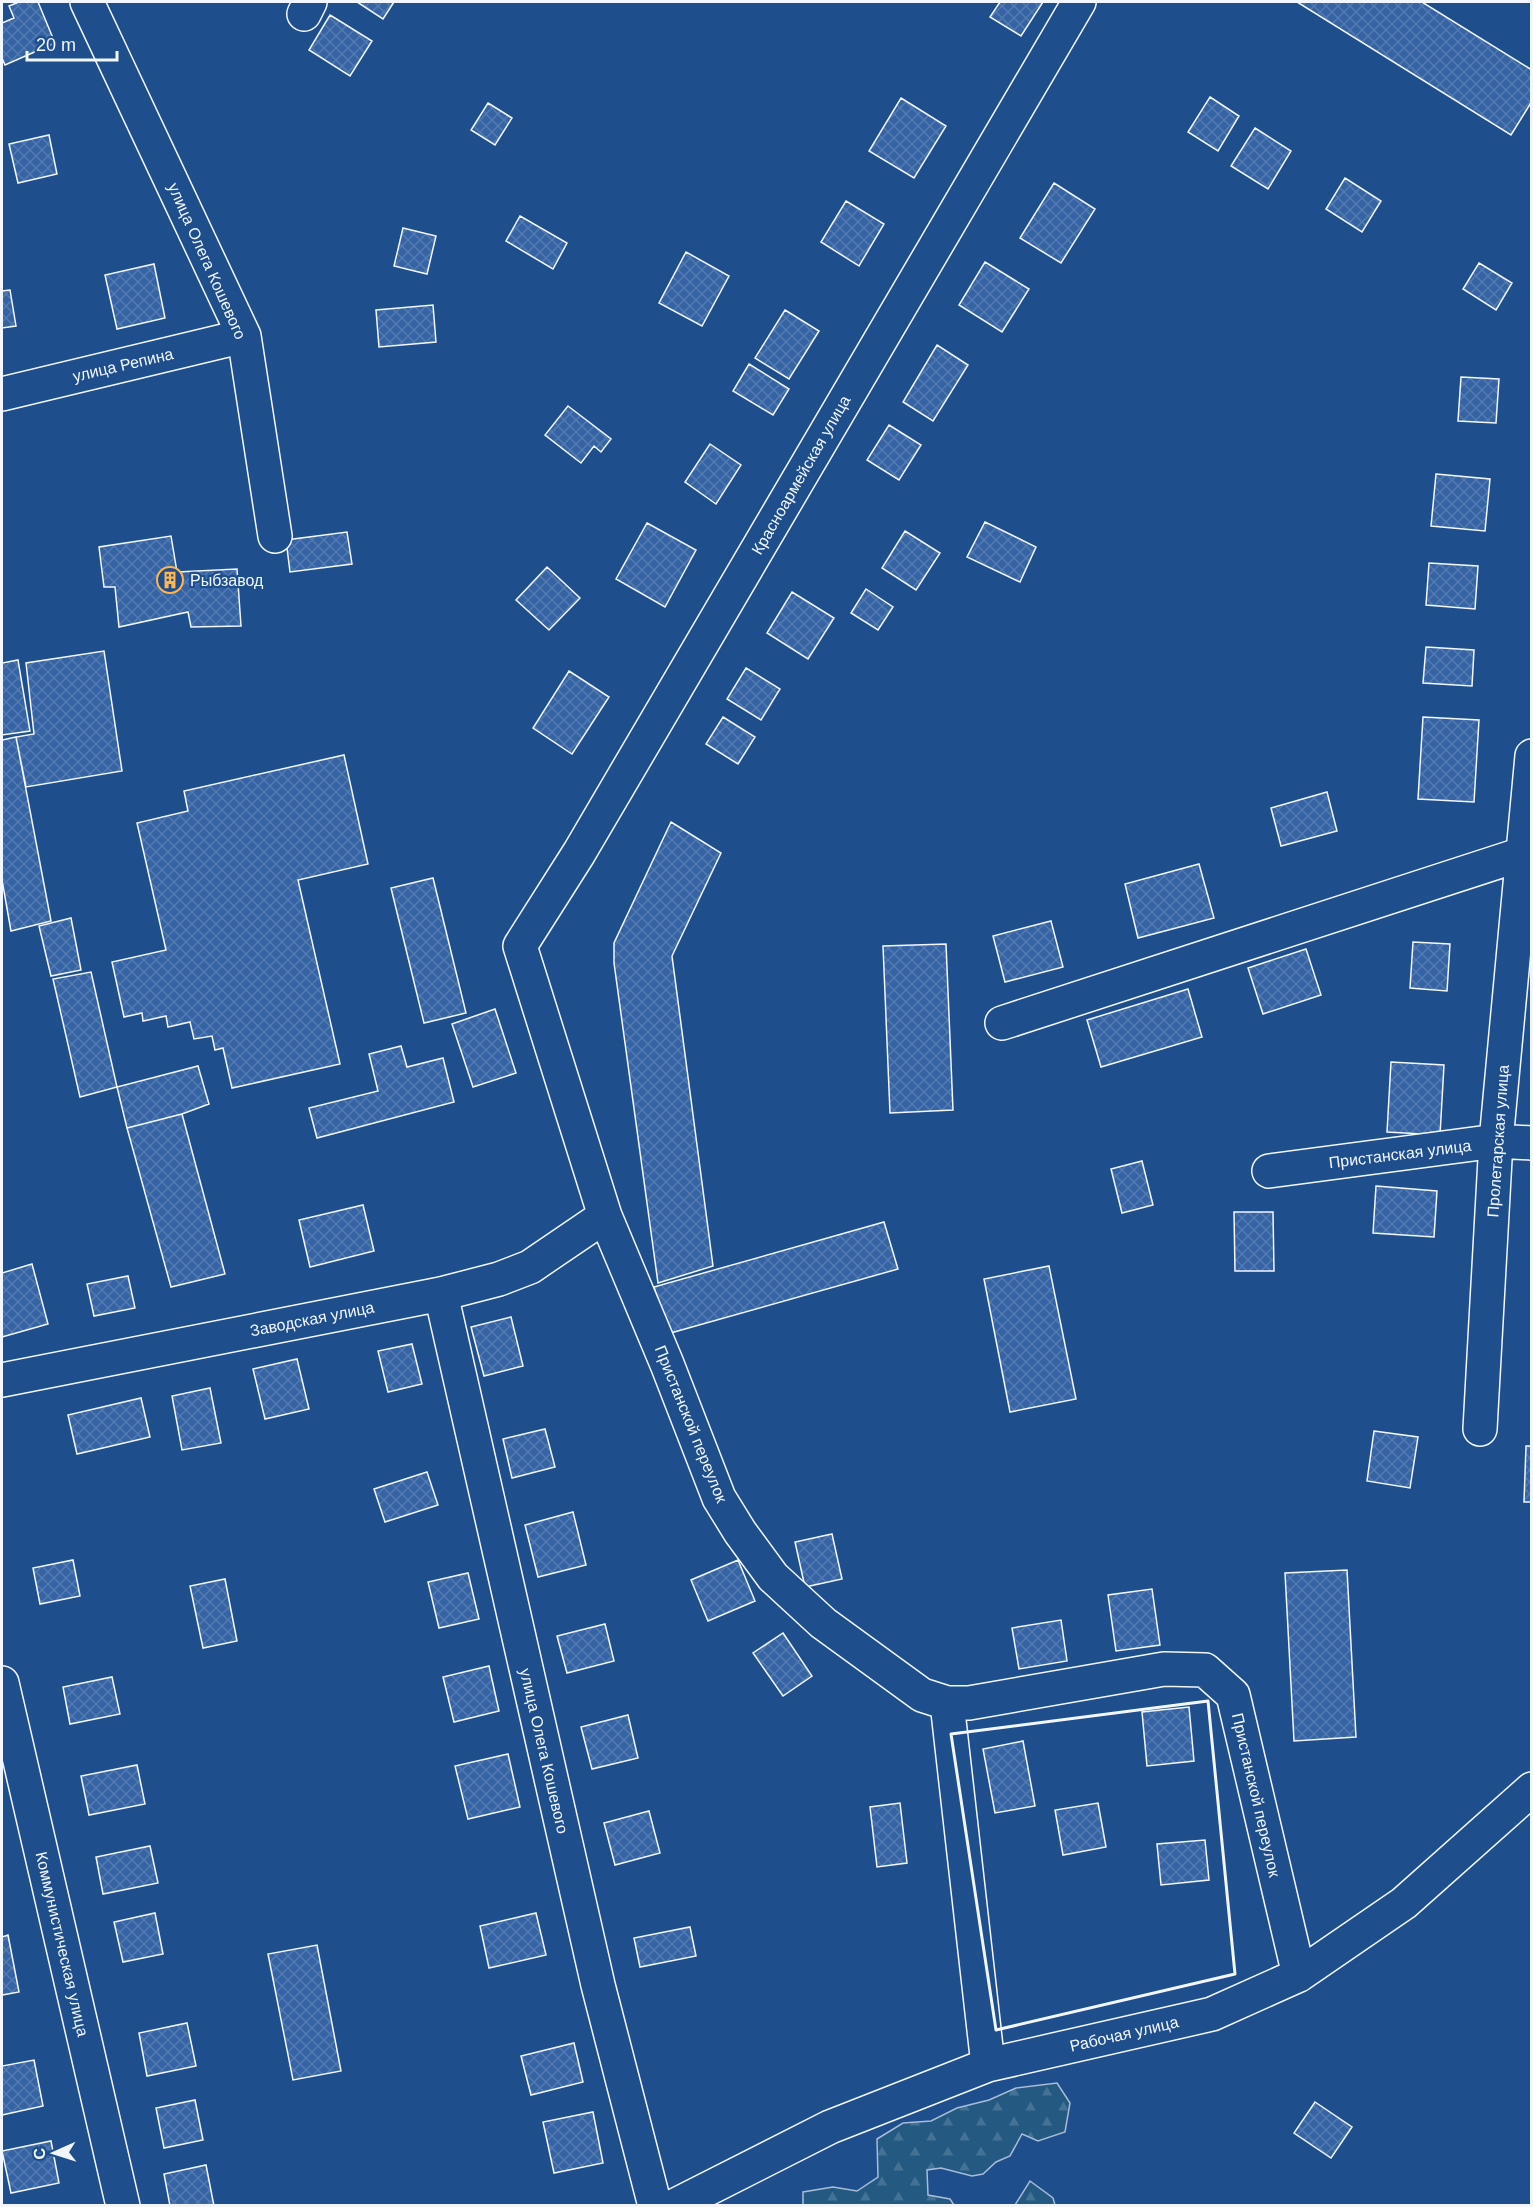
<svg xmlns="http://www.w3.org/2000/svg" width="1533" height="2207" viewBox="0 0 1533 2207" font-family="Helvetica,sans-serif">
  <defs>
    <pattern id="forest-firs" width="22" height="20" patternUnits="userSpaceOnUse" patternTransform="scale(1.5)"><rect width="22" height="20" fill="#245a82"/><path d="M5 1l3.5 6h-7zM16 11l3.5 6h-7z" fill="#447295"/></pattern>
    <pattern id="building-cross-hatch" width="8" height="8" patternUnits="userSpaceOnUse" patternTransform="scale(1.5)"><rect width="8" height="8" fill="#3563a3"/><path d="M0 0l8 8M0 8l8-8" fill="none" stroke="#537ab1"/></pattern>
  </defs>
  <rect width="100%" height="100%" fill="#1f4e8c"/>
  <!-- forest -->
  <path fill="url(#forest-firs)" stroke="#a8bbd7" stroke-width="1.5" d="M 1057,2083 L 1070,2103 L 1065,2132 L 1038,2141 L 1022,2134 L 1010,2156 L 996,2162 L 983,2174 L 972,2176 L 941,2168 L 927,2170 L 928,2195 L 950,2199 L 954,2205 L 803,2205 L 803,2192 L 833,2187 L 857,2191 L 878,2177 L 877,2139 L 903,2123 L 931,2121 L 957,2108 L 989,2100 L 1016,2088 Z
    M 1030,2181 L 1053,2198 L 1055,2205 L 1015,2205 Z"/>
  <!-- building -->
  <path fill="url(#building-cross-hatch)" stroke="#f2f6ff" stroke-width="1.5" d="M 19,2 L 38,2 L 55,43 L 5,65 L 2,58 L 2,23 L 14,18 L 9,6 Z
    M 357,2 L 394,2 L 383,19 Z
    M 1000,2 L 1043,2 L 1021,36 L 990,17 Z
    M 1297,2 L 1422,2 L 1532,70 L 1532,101 L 1511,135 Z
    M 330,15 L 372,41 L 350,76 L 309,50 Z
    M 1210,97 L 1239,116 L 1218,151 L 1188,132 Z
    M 901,98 L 946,126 L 914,178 L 869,151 Z
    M 488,103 L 512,118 L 495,145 L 471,130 Z
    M 1255,128 L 1291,151 L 1268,189 L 1231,166 Z
    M 49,135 L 57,174 L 18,183 L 9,144 Z
    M 1345,178 L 1381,201 L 1362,232 L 1326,209 Z
    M 1054,183 L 1095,209 L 1061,263 L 1020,238 Z
    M 846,201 L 884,224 L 859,266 L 821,242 Z
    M 520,216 L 567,243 L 553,269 L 506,241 Z
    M 403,228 L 436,236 L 427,274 L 394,266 Z
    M 686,252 L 729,276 L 702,326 L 659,303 Z
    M 985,262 L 1029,289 L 1002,332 L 959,305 Z
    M 1479,263 L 1512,283 L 1496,310 L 1463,289 Z
    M 154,264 L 165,318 L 117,329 L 105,275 Z
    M 10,290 L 16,326 L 2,328 L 2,291 Z
    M 433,305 L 436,342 L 379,347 L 376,310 Z
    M 785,310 L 819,331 L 789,379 L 755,358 Z
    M 937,345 L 968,365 L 933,421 L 903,402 Z
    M 749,364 L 789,389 L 773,415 L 733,391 Z
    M 1461,377 L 1499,379 L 1496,423 L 1458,421 Z
    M 568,406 L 611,439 L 601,452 L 594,446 L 581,463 L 545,435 Z
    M 889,425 L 921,445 L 899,480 L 867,460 Z
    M 710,444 L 741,465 L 716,504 L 685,482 Z
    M 1436,474 L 1490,479 L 1485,531 L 1431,526 Z
    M 985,522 L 1036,547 L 1020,582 L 967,557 Z
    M 647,523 L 696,550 L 665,607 L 616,579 Z
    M 905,531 L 940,553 L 916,590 L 882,568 Z
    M 347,532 L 352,564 L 290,572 L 286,540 Z
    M 171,536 L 177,572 L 237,569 L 241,626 L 191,627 L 188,612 L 119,627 L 115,587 L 104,587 L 99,547 Z
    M 1429,563 L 1478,566 L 1475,609 L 1426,605 Z
    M 547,567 L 580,598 L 549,630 L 516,600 Z
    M 866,589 L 893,607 L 878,630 L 851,613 Z
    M 792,592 L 834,618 L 808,659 L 767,633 Z
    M 1426,647 L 1474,650 L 1472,686 L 1423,683 Z
    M 104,651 L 122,771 L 26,787 L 16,737 L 34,734 L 26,663 Z
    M 18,660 L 30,731 L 2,735 L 2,663 Z
    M 746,668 L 780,689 L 761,720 L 727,699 Z
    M 569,671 L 609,697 L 572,754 L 533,728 Z
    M 723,717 L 755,737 L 738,764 L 706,744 Z
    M 1423,717 L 1479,720 L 1474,802 L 1418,799 Z
    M 16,737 L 51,921 L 11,931 L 2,880 L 2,740 Z
    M 344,755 L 368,864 L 298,880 L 340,1064 L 232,1088 L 223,1048 L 215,1050 L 212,1036 L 194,1039 L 190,1022 L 168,1027 L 166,1016 L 143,1021 L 142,1013 L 124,1017 L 112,962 L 166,950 L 137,823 L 188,811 L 184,791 Z
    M 1327,792 L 1337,831 L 1281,846 L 1271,808 Z
    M 671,822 L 721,853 L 672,956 L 713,1266 L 658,1283 L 614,963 L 614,943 Z
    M 1199,864 L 1214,918 L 1138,938 L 1125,884 Z
    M 433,878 L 466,1013 L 424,1023 L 391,888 Z
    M 71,918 L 81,970 L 51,976 L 39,926 Z
    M 1051,921 L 1063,967 L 1005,982 L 993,936 Z
    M 1413,942 L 1450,944 L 1447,991 L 1410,988 Z
    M 946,944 L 953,1110 L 890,1113 L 883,946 Z
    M 1306,949 L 1321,995 L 1263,1014 L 1248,968 Z
    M 91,972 L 117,1087 L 80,1097 L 53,979 Z
    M 1188,989 L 1202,1037 L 1101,1067 L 1087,1020 Z
    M 495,1009 L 516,1073 L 473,1087 L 452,1024 Z
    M 401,1046 L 407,1067 L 443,1058 L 454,1102 L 317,1138 L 309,1108 L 378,1091 L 369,1054 Z
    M 1391,1062 L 1444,1065 L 1440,1135 L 1387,1132 Z
    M 198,1066 L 209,1104 L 182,1114 L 127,1128 L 117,1087 Z
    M 182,1114 L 225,1274 L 171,1287 L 127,1128 Z
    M 1142,1161 L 1153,1205 L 1122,1213 L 1111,1169 Z
    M 1376,1186 L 1437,1191 L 1434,1237 L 1373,1233 Z
    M 363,1205 L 374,1251 L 310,1267 L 299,1220 Z
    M 1234,1212 L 1273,1212 L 1274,1271 L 1235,1271 Z
    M 884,1222 L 898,1269 L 667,1334 L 654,1287 Z
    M 32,1264 L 48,1324 L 2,1337 L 2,1273 Z
    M 1049,1266 L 1076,1399 L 1010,1412 L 984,1279 Z
    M 128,1276 L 135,1308 L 94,1316 L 87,1284 Z
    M 511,1317 L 523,1366 L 484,1376 L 471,1327 Z
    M 412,1344 L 422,1384 L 388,1392 L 378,1351 Z
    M 297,1359 L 309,1409 L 265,1419 L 253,1369 Z
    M 210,1388 L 221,1443 L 182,1450 L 172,1396 Z
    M 141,1398 L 150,1437 L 77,1454 L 68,1415 Z
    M 545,1429 L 555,1467 L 512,1478 L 503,1439 Z
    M 1374,1431 L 1418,1437 L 1410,1488 L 1367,1481 Z
    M 1526,1446 L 1532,1446 L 1532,1502 L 1524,1502 Z
    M 427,1472 L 438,1505 L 385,1522 L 374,1489 Z
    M 573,1512 L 586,1565 L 538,1577 L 525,1525 Z
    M 832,1534 L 842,1579 L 805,1587 L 795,1542 Z
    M 73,1560 L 80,1596 L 40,1604 L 33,1568 Z
    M 738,1560 L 755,1601 L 708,1621 L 691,1580 Z
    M 1347,1570 L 1356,1737 L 1294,1741 L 1285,1573 Z
    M 468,1573 L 479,1619 L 439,1628 L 428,1582 Z
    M 225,1579 L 237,1641 L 203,1648 L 190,1586 Z
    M 1152,1589 L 1160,1645 L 1116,1651 L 1108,1595 Z
    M 1061,1620 L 1067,1661 L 1019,1669 L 1012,1628 Z
    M 605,1624 L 614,1661 L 567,1673 L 557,1636 Z
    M 783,1633 L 812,1676 L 783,1696 L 753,1653 Z
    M 489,1666 L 499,1711 L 454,1722 L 443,1677 Z
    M 112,1677 L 120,1714 L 70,1724 L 63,1687 Z
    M 1189,1707 L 1194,1761 L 1147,1766 L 1142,1712 Z
    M 628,1715 L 638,1758 L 592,1769 L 581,1727 Z
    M 1023,1741 L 1035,1806 L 995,1813 L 983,1749 Z
    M 508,1754 L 520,1807 L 468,1819 L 455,1766 Z
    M 137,1765 L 145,1804 L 89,1815 L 81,1776 Z
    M 900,1803 L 907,1863 L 877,1867 L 870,1807 Z
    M 1098,1803 L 1106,1847 L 1063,1855 L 1055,1810 Z
    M 649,1811 L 660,1853 L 615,1865 L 604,1823 Z
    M 1205,1840 L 1209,1880 L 1161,1885 L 1157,1844 Z
    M 150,1846 L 158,1883 L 103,1894 L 96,1857 Z
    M 155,1913 L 163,1954 L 123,1962 L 114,1922 Z
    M 536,1913 L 546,1955 L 489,1968 L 480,1926 Z
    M 690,1927 L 696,1956 L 640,1967 L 634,1938 Z
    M 8,1935 L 19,1992 L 2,1995 L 2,1937 Z
    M 317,1945 L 341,2071 L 293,2080 L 268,1954 Z
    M 187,2023 L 196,2066 L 147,2076 L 139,2033 Z
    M 574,2043 L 583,2082 L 531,2095 L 521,2056 Z
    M 34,2060 L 43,2106 L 2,2115 L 2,2066 Z
    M 195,2100 L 203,2140 L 164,2148 L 156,2108 Z
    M 1315,2102 L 1352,2127 L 1331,2158 L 1294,2133 Z
    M 593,2112 L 603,2163 L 554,2173 L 543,2122 Z
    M 51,2141 L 59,2183 L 11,2193 L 2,2151 Z
    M 206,2165 L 214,2206 L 170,2206 L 164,2174 Z"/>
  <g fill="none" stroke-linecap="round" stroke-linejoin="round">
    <defs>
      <path id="minor" d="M 87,2 L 244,336 L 275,536
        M 1079,2 L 579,853 L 520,946 L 605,1216 L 667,1364 L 719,1498 L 740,1532 L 773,1577 L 823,1623 L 922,1695 L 947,1703 L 969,1703 L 1164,1669 L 1205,1670 L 1233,1695 L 1299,1975
        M 304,14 L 310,2
        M 2,394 L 244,336
        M 1002,1023 L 1522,854
        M 1269,1171 L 1496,1141 L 1532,1143
        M 441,1294 L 598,1985 L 655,2206
        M 2,1380 L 441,1294 L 499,1279 L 530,1267 L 605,1216
        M 1480,1429 L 1496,1141 L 1532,756
        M 2,1683 L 123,2206
        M 947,1703 L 988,2065
        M 674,2206 L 830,2127 L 988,2065 L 1212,2014 L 1299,1975 L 1404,1903 L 1532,1789"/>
    </defs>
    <!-- minor casing -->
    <use href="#minor" stroke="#f2f6ff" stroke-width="36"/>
    <!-- minor -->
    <use href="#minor" stroke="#1f4e8c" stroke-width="33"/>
    <!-- wall -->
    <path stroke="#f2f6ff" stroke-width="3" d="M 1208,1701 L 1235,1974 L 996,2030 L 951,1734 Z"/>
  </g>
  <!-- icons -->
  <defs>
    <symbol id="building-ring" viewBox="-11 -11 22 22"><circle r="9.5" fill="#1f4e8c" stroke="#ffb74d" stroke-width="1.5"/><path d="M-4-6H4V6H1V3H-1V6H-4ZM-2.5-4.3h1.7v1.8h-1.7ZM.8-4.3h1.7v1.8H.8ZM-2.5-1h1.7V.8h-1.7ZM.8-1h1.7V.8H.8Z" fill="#ffb74d"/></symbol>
  </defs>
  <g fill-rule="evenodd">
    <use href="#building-ring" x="155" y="565" width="30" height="30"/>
  </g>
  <g text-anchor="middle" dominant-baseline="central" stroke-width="4.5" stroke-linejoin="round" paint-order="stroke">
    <!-- street labels -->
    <g font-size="16" fill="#f2f6ff" stroke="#1f4e8c">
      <text transform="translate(207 261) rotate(66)">улица Олега Кошевого</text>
      <text transform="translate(123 365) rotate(-13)">улица Репина</text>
      <text transform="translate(801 475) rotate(-60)">Красноармейская улица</text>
      <text transform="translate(1498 1141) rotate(-86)">Пролетарская улица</text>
      <text transform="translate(1400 1154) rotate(-7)">Пристанская улица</text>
      <text transform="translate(312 1319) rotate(-11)">Заводская улица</text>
      <text transform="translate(691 1424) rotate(68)">Пристанской переулок</text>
      <text transform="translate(544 1751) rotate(77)">улица Олега Кошевого</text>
      <text transform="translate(1256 1795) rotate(77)">Пристанской переулок</text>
      <text transform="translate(62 1944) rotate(77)">Коммунистическая улица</text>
      <text transform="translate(1124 2034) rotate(-13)">Рабочая улица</text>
    </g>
    <!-- poi labels -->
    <g font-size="16" fill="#f2f6ff" stroke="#1f4e8c" text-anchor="start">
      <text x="190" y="580">Рыбзавод</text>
    </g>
  </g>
  <!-- border -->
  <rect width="1533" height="2207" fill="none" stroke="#f2f6ff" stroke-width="6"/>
  <!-- north arrow -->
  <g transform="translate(54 2153) rotate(267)" stroke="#1f4e8c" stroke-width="4.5" paint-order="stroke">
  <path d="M0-4.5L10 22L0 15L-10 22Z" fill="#f2f6ff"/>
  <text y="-9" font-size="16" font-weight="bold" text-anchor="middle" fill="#f2f6ff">С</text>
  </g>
  <!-- scale -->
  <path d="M27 51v9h90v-9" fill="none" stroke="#f2f6ff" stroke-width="3"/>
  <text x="36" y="51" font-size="18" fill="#f2f6ff" stroke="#1f4e8c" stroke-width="4.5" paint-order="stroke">20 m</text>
</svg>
